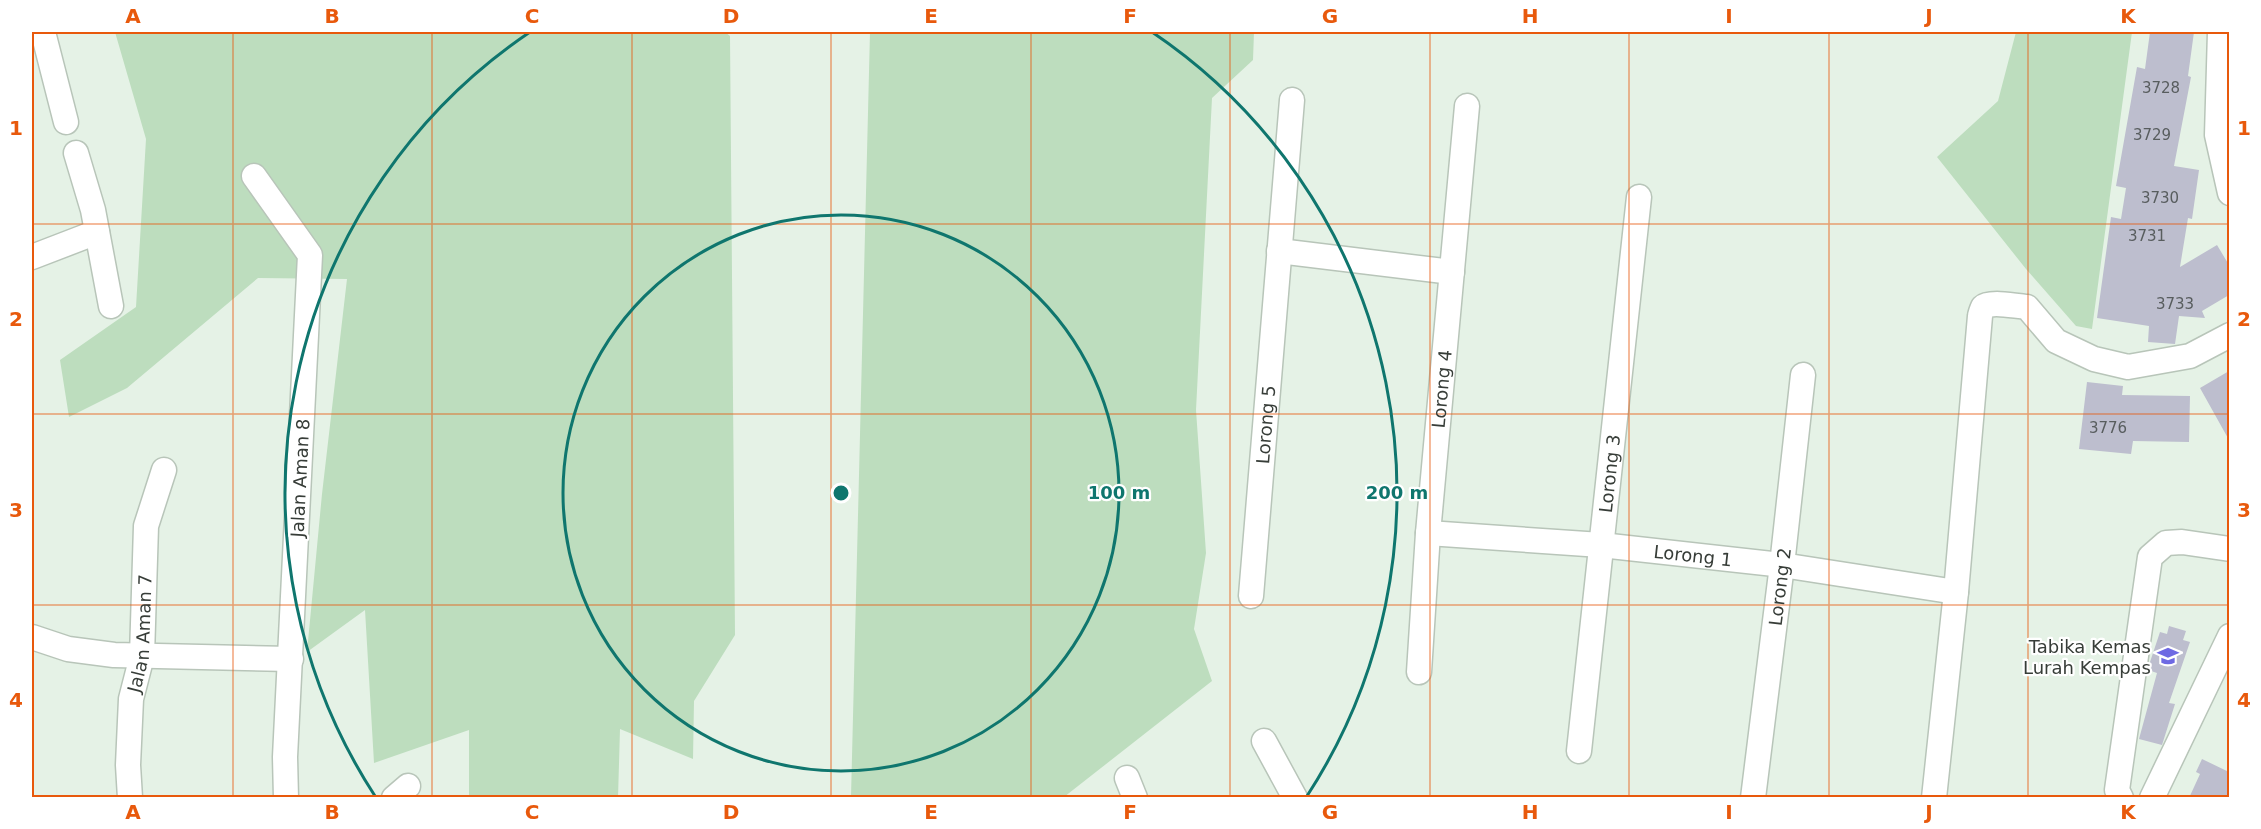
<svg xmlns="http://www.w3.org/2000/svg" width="2261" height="829" viewBox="0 0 2261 829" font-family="'DejaVu Sans',sans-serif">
  <rect width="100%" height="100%" fill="#e5f2e6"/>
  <!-- green -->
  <path fill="#bdddbe" d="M 115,32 L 725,32 L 730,36 L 735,635 L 694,701 L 693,759 L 620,729 L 618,798 L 469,797 L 469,730 L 374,763 L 365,610 L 307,652 L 322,494 L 347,279 L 258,278 L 127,388 L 69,417 L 60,360 L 136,307 L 146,139 Z
    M 870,32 L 1254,32 L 1253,60 L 1212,98 L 1196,410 L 1206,553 L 1194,629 L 1212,681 L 1064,797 L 851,797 Z
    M 2016,32 L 2132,32 L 2092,329 L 2076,326 L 2026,269 L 1937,157 L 1998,101 Z"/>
  <!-- building -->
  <path fill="#bdbece" d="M 2150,32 L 2194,32 L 2188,76 L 2191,77 L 2174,166 L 2199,170 L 2192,219 L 2188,218 L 2180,267 L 2217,245 L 2229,265 L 2229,295 L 2202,311 L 2205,318 L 2179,316 L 2175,344 L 2148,342 L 2149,326 L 2097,318 L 2111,217 L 2121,219 L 2126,188 L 2116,186 L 2137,67 L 2145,69 Z
    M 2229,371 L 2229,440 L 2200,388 Z
    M 2087,382 L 2123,386 L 2122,395 L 2190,396 L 2189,442 L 2133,441 L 2131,454 L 2079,449 Z
    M 2169,626 L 2186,631 L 2183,640 L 2190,642 L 2169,703 L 2175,704 L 2162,745 L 2139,739 L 2157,673 L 2148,670 L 2150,662 L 2160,632 L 2167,634 Z
    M 2202,759 L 2229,772 L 2229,798 L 2189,798 L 2200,774 L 2196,772 Z"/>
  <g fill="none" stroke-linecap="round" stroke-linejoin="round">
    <defs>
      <g id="minor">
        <path d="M 43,32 L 66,122"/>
        <path d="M 2220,32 L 2217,135 L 2230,193"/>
        <path d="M 76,153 L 93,210 L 111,306"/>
        <path d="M 254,176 L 310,255 L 285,757 L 286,798"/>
        <path d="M 1279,251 L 1452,272"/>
        <path d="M 32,257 L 97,232"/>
        <path id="s1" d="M 1428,533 L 1601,545 L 1782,565 L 1956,592"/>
        <path id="s2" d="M 1251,596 L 1292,100"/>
        <path d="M 32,637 L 68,649 L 114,655 L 291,659"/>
        <path id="s3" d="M 1419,672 L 1428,533 L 1467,106"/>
        <path d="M 1264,741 L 1295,798"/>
        <path id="s4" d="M 1579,751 L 1639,197"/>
        <path d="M 1127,778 L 1135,798"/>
        <path id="s5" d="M 130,798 L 128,765 L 131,699 L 142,656 L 146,526 L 164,470"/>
        <path d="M 394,798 L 408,786"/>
        <path id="s6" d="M 1753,798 L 1782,565 L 1803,375"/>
        <path d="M 1934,798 L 1956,592 L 1980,316 C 1980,315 1982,309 1983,307 C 1989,301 2018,306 2027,307 L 2056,341 L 2094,359 L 2128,367 L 2190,356 L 2230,335"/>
        <path d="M 2121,798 L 2117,790 L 2150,557 L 2166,543 L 2182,542 L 2230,549"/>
        <path d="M 2152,798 L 2230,636"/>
      </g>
    </defs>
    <!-- minor casing -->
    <use href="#minor" stroke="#b8c5b9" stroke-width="27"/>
    <!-- minor -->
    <use href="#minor" stroke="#fff" stroke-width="24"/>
  </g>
  <!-- grid -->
  <path fill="none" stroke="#e8590c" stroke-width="1.5" stroke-opacity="0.55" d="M 233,32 L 233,798M 432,32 L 432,798M 632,32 L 632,798M 831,32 L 831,798M 1031,32 L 1031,798M 1230,32 L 1230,798M 1430,32 L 1430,798M 1629,32 L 1629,798M 1829,32 L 1829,798M 2028,32 L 2028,798M 32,224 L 2230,224M 32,414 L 2230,414M 32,605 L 2230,605"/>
  <!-- distance rings -->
  <g fill="none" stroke="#0f766e" stroke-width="3">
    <circle cx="841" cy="493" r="278"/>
    <path d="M375 796A556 556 0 0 1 530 32M1152 32A556 556 0 0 1 1307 796"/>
  </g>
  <!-- icons -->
  <defs>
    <symbol id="school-bare" viewBox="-9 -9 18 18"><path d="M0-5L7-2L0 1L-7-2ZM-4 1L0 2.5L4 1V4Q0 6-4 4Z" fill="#6e69e3" stroke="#fff" stroke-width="2.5" paint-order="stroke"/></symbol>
  </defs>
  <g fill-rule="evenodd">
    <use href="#school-bare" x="2153" y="641" width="30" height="30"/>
  </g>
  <g text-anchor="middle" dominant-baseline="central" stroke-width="4.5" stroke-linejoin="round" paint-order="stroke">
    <!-- number labels -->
    <g font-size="15" fill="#585d5e">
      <text x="2161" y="88">3728</text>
      <text x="2152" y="135">3729</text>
      <text x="2160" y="198">3730</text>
      <text x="2147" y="236">3731</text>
      <text x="2175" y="304">3733</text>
      <text x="2108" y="428">3776</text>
    </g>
    <!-- street labels -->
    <g font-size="18" fill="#373d38" stroke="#fff">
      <text stroke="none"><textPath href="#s3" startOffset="284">Lorong 4</textPath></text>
      <text stroke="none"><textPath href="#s2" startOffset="172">Lorong 5</textPath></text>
      <text stroke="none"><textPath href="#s4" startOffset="279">Lorong 3</textPath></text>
      <text transform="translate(300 478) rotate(-87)">Jalan Aman 8</text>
      <text stroke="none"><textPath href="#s1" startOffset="266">Lorong 1</textPath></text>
      <text stroke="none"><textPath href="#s6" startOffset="213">Lorong 2</textPath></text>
      <text stroke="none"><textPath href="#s5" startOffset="166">Jalan Aman 7</textPath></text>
    </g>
    <!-- poi labels -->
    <g font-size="18" fill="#373d38" stroke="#fff" text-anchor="end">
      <text x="2151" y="646">Tabika Kemas<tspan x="2151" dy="21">Lurah Kempas</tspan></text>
    </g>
  </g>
  <circle cx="841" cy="493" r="9" fill="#0f766e" stroke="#fff" stroke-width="3"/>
  <g font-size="18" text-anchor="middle" font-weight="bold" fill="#0f766e" stroke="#fff" stroke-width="4.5" stroke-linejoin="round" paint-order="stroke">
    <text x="1119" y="499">100 m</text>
    <text x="1397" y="499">200 m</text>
  </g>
  <!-- border -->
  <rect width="2261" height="829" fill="none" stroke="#ffffff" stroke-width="66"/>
  <rect x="33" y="33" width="2195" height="763" fill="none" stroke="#e8590c" stroke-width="2"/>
  <g font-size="20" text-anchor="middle" font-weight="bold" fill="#e8590c">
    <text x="133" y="23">A</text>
    <text x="332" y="23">B</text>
    <text x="532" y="23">C</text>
    <text x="731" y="23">D</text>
    <text x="931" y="23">E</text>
    <text x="1130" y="23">F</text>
    <text x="1330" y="23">G</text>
    <text x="1530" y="23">H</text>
    <text x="1729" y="23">I</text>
    <text x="1929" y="23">J</text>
    <text x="2128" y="23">K</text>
    <text x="16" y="135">1</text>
    <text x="2244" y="135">1</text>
    <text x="16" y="326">2</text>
    <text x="2244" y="326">2</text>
    <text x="16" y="517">3</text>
    <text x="2244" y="517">3</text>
    <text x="16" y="707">4</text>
    <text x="2244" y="707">4</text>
    <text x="133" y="819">A</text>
    <text x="332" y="819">B</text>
    <text x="532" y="819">C</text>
    <text x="731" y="819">D</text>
    <text x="931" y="819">E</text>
    <text x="1130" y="819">F</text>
    <text x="1330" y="819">G</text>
    <text x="1530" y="819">H</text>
    <text x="1729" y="819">I</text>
    <text x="1929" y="819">J</text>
    <text x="2128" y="819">K</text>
  </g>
</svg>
